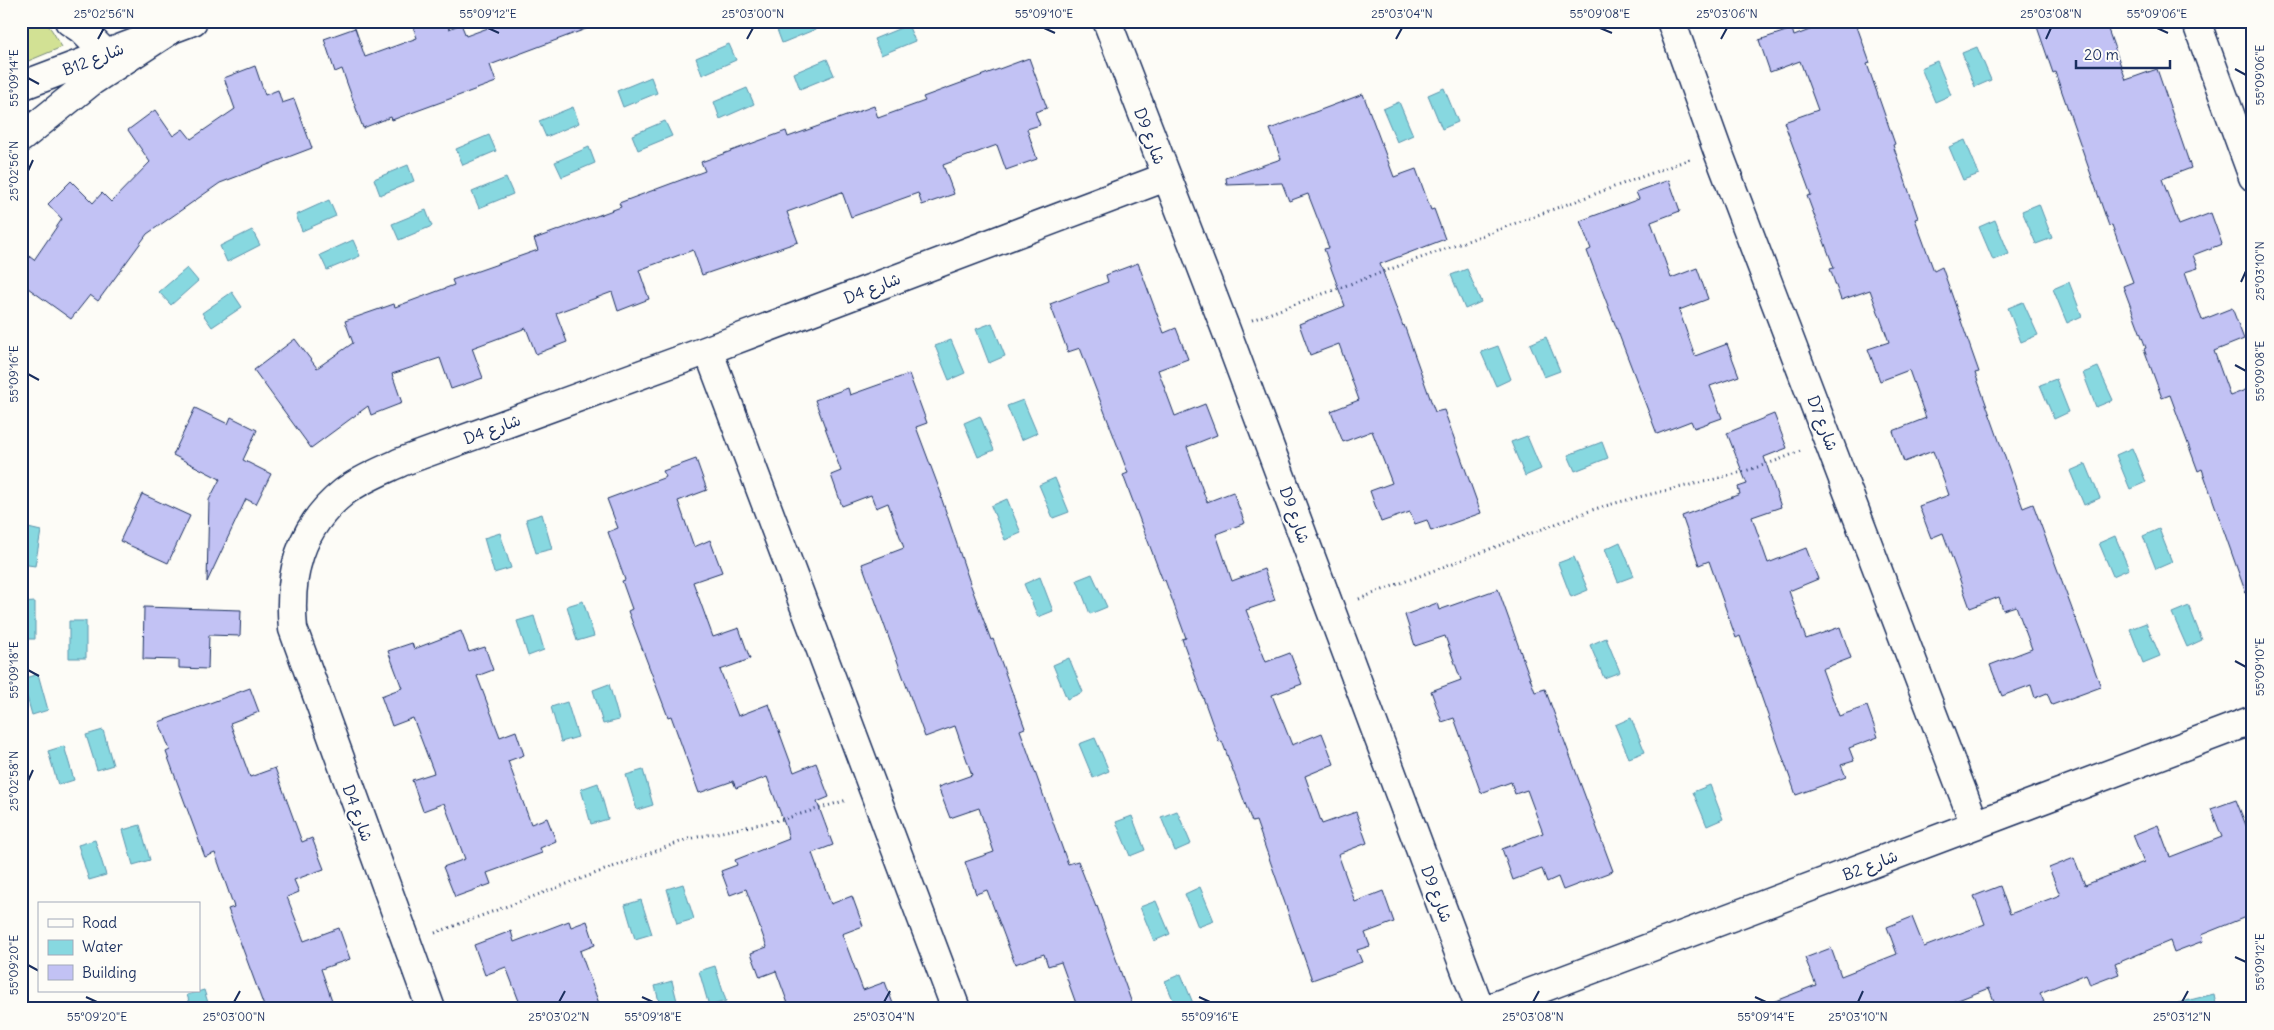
<svg xmlns="http://www.w3.org/2000/svg" width="2274" height="1030" viewBox="0 0 2274 1030" font-family="Delius,'Playpen Sans Arabic',sans-serif">
  <rect width="100%" height="100%" fill="#fdfcf7"/>
  <filter id="ink" filterUnits="userSpaceOnUse"><feTurbulence type="fractalNoise" baseFrequency=".02" numOctaves="2"/><feDisplacementMap in="SourceGraphic" scale="10" xChannelSelector="R" yChannelSelector="G"/><feConvolveMatrix kernelMatrix="1 2 1 2 8 2 1 2 1" color-interpolation-filters="sRGB"/></filter>
  <g filter="url(#ink)">
    <!-- green -->
    <path fill="#d2e194" stroke="#768879" d="M 21,21 C 51,21 47,23 62,47 L 21,64 Z"/>
    <!-- water -->
    <path fill="#87d8e0" stroke="#5c94ac" d="M 790,21 L 812,21 L 816,29 L 782,43 L 776,27 Z
      M 908,25 L 915,41 L 881,55 L 874,39 Z
      M 729,44 L 736,60 L 702,75 L 696,58 Z
      M 1977,47 L 1991,80 L 1975,87 L 1962,53 Z
      M 827,59 L 834,75 L 800,89 L 794,73 Z
      M 1937,61 L 1951,95 L 1935,102 L 1921,68 Z
      M 651,77 L 657,93 L 623,107 L 617,91 Z
      M 747,88 L 754,104 L 720,119 L 714,102 Z
      M 1444,88 L 1458,122 L 1442,129 L 1428,95 Z
      M 1399,102 L 1413,135 L 1397,142 L 1383,109 Z
      M 573,107 L 579,123 L 546,137 L 539,121 Z
      M 665,121 L 672,136 L 638,150 L 632,135 Z
      M 489,135 L 496,151 L 463,165 L 456,149 Z
      M 1965,140 L 1979,174 L 1963,180 L 1949,147 Z
      M 589,147 L 595,163 L 562,177 L 555,162 Z
      M 408,165 L 414,181 L 380,195 L 374,179 Z
      M 506,178 L 513,194 L 479,208 L 472,192 Z
      M 329,200 L 336,216 L 302,231 L 296,215 Z
      M 2039,204 L 2052,238 L 2036,244 L 2022,211 Z
      M 426,210 L 432,226 L 399,240 L 392,224 Z
      M 1995,220 L 2009,254 L 1993,260 L 1979,227 Z
      M 252,230 L 260,245 L 227,262 L 220,246 Z
      M 353,240 L 360,256 L 327,270 L 320,255 Z
      M 187,268 L 198,281 L 171,305 L 159,292 Z
      M 1467,269 L 1481,302 L 1465,309 L 1451,275 Z
      M 2069,282 L 2082,316 L 2067,323 L 2053,289 Z
      M 232,292 L 242,307 L 212,327 L 202,313 Z
      M 2023,302 L 2038,335 L 2021,342 L 2008,308 Z
      M 992,323 L 1005,356 L 989,363 L 976,329 Z
      M 1546,337 L 1560,371 L 1544,377 L 1530,344 Z
      M 951,340 L 965,373 L 949,380 L 935,346 Z
      M 1498,346 L 1511,379 L 1496,386 L 1481,352 Z
      M 2098,367 L 2113,400 L 2096,407 L 2083,373 Z
      M 2056,379 L 2069,412 L 2054,419 L 2040,385 Z
      M 1023,400 L 1037,433 L 1021,440 L 1007,406 Z
      M 980,416 L 994,450 L 978,457 L 964,423 Z
      M 1527,436 L 1541,469 L 1525,476 L 1511,442 Z
      M 1602,442 L 1608,458 L 1575,471 L 1568,455 Z
      M 2132,448 L 2146,482 L 2130,489 L 2116,455 Z
      M 2086,464 L 2100,498 L 2084,505 L 2070,471 Z
      M 1055,478 L 1069,512 L 1053,518 L 1039,485 Z
      M 1007,499 L 1021,533 L 1005,540 L 991,506 Z
      M 542,514 L 552,549 L 536,553 L 526,519 Z
      M 24,527 L 41,531 L 35,566 L 21,564 L 21,543 Z
      M 2159,529 L 2172,562 L 2156,569 L 2143,536 Z
      M 500,533 L 511,568 L 494,573 L 484,538 Z
      M 2115,536 L 2129,569 L 2113,576 L 2099,543 Z
      M 1620,542 L 1634,576 L 1618,582 L 1605,549 Z
      M 1574,557 L 1588,590 L 1571,597 L 1558,563 Z
      M 1092,574 L 1107,607 L 1090,614 L 1077,580 Z
      M 1040,577 L 1053,611 L 1038,617 L 1024,584 Z
      M 583,601 L 594,636 L 577,641 L 567,606 Z
      M 35,602 L 35,639 L 21,639 L 21,603 Z
      M 2189,606 L 2202,640 L 2187,647 L 2172,613 Z
      M 534,616 L 544,650 L 528,656 L 517,621 Z
      M 69,621 L 86,621 L 86,658 L 69,658 Z
      M 2146,623 L 2160,656 L 2143,663 L 2130,629 Z
      M 1606,638 L 1620,672 L 1604,678 L 1590,645 Z
      M 1069,658 L 1083,692 L 1067,699 L 1053,665 Z
      M 38,674 L 48,710 L 32,715 L 22,679 Z
      M 609,684 L 619,720 L 603,724 L 593,690 Z
      M 567,702 L 578,737 L 561,742 L 551,707 Z
      M 1631,718 L 1645,752 L 1629,758 L 1615,725 Z
      M 103,730 L 113,765 L 97,770 L 86,735 Z
      M 1095,738 L 1109,771 L 1093,778 L 1079,744 Z
      M 64,746 L 74,780 L 58,785 L 48,751 Z
      M 643,770 L 653,805 L 637,810 L 626,775 Z
      M 598,783 L 608,819 L 591,824 L 581,789 Z
      M 1710,785 L 1723,819 L 1707,826 L 1693,792 Z
      M 1177,811 L 1191,844 L 1175,851 L 1161,817 Z
      M 1132,816 L 1145,850 L 1130,856 L 1116,822 Z
      M 140,825 L 150,860 L 133,865 L 123,830 Z
      M 95,840 L 106,875 L 89,880 L 78,845 Z
      M 683,884 L 694,919 L 677,924 L 667,889 Z
      M 1200,887 L 1214,921 L 1198,927 L 1185,894 Z
      M 641,900 L 652,934 L 635,939 L 625,905 Z
      M 1156,901 L 1170,934 L 1154,941 L 1140,907 Z
      M 715,966 L 726,1001 L 709,1006 L 699,971 Z
      M 1181,974 L 1195,1008 L 1193,1009 L 1177,1009 L 1165,981 Z
      M 672,981 L 679,1009 L 661,1009 L 655,986 Z
      M 204,990 L 210,1009 L 192,1009 L 187,995 Z
      M 2214,994 L 2217,1009 L 2180,1009 L 2178,1003 Z"/>
    <!-- building -->
    <path fill="#c2c2f4" stroke="#1b2f5e" d="M 411,21 L 446,21 L 449,29 L 461,24 L 466,36 L 507,21 L 599,21 L 599,24 L 490,65 L 496,82 L 392,120 L 391,117 L 363,128 L 342,69 L 335,72 L 324,39 L 355,28 L 365,57 L 417,38 Z
      M 1833,21 L 1855,21 L 1870,63 L 1867,64 L 1895,144 L 1893,145 L 1918,218 L 1915,219 L 1934,271 L 1942,267 L 1979,372 L 1975,373 L 2023,508 L 2033,504 L 2101,687 L 2052,705 L 2047,693 L 2035,698 L 2031,685 L 2002,696 L 1990,665 L 2032,649 L 2016,606 L 2003,610 L 1999,597 L 1970,608 L 1943,533 L 1931,538 L 1919,506 L 1949,495 L 1933,451 L 1904,462 L 1893,431 L 1926,418 L 1909,370 L 1880,381 L 1868,349 L 1889,342 L 1870,290 L 1841,300 L 1830,269 L 1834,268 L 1807,196 L 1811,195 L 1784,122 L 1818,110 L 1800,61 L 1770,72 L 1759,40 L 1792,29 L 1794,36 Z
      M 2035,21 L 2105,21 L 2126,80 L 2157,69 L 2191,168 L 2162,179 L 2179,225 L 2211,213 L 2222,244 L 2193,255 L 2198,268 L 2185,272 L 2202,320 L 2232,308 L 2244,339 L 2214,351 L 2230,396 L 2253,387 L 2253,605 L 2250,605 L 2202,469 L 2198,471 L 2170,395 L 2162,398 L 2144,349 L 2146,348 L 2123,286 L 2133,282 L 2112,225 L 2109,226 L 2055,72 L 2053,73 Z
      M 1029,58 L 1047,108 L 1035,112 L 1040,125 L 1027,129 L 1037,159 L 1006,170 L 997,145 L 943,165 L 954,194 L 922,205 L 918,193 L 851,217 L 842,192 L 787,212 L 798,242 L 702,275 L 693,250 L 639,270 L 649,299 L 618,311 L 612,292 L 556,313 L 567,342 L 536,354 L 526,328 L 472,348 L 483,378 L 451,389 L 440,358 L 392,374 L 402,403 L 371,415 L 368,406 L 311,448 L 254,370 L 295,339 L 317,368 L 353,343 L 345,321 L 394,304 L 395,307 L 454,285 L 452,280 L 538,250 L 534,239 L 621,207 L 619,203 L 705,171 L 701,162 L 786,131 L 788,137 L 874,106 L 878,118 L 925,101 L 923,97 Z
      M 255,66 L 265,95 L 278,90 L 282,103 L 294,99 L 312,148 L 220,183 L 147,234 L 98,301 L 90,295 L 71,319 L 21,283 L 21,250 L 34,260 L 62,219 L 48,204 L 71,181 L 93,203 L 102,193 L 111,202 L 150,162 L 128,130 L 155,110 L 173,136 L 183,129 L 191,139 L 235,109 L 224,78 Z
      M 1363,94 L 1394,177 L 1416,169 L 1431,210 L 1434,209 L 1445,239 L 1380,264 L 1403,326 L 1404,325 L 1435,412 L 1444,410 L 1481,513 L 1431,531 L 1427,520 L 1415,524 L 1410,512 L 1381,522 L 1370,491 L 1392,483 L 1372,431 L 1343,442 L 1331,411 L 1359,400 L 1339,344 L 1310,355 L 1299,324 L 1345,306 L 1324,249 L 1329,248 L 1308,194 L 1289,201 L 1282,183 L 1227,185 L 1226,178 L 1281,159 L 1270,129 Z
      M 1669,180 L 1680,211 L 1651,222 L 1671,278 L 1697,268 L 1708,299 L 1679,310 L 1695,356 L 1727,344 L 1739,376 L 1710,386 L 1722,418 L 1694,428 L 1691,421 L 1657,434 L 1587,251 L 1591,249 L 1580,221 L 1639,199 L 1636,192 Z
      M 1138,263 L 1164,333 L 1176,328 L 1188,359 L 1158,370 L 1175,416 L 1205,404 L 1217,435 L 1187,447 L 1207,502 L 1233,492 L 1245,523 L 1216,534 L 1232,581 L 1264,569 L 1275,600 L 1246,610 L 1266,662 L 1290,653 L 1302,684 L 1272,695 L 1292,745 L 1322,733 L 1334,764 L 1305,776 L 1322,824 L 1356,812 L 1367,843 L 1338,854 L 1355,902 L 1383,891 L 1394,922 L 1365,933 L 1370,946 L 1357,950 L 1362,962 L 1312,980 L 1256,821 L 1252,822 L 1222,741 L 1219,742 L 1182,639 L 1186,638 L 1165,580 L 1163,581 L 1123,475 L 1128,473 L 1080,348 L 1068,352 L 1050,304 L 1108,282 L 1106,275 Z
      M 909,374 L 927,423 L 916,427 L 942,496 L 941,497 L 971,586 L 991,640 L 993,639 L 1025,728 L 1020,730 L 1068,864 L 1078,861 L 1096,907 L 1097,906 L 1134,1009 L 1078,1009 L 1061,962 L 1048,966 L 1044,954 L 1015,964 L 987,890 L 976,894 L 965,862 L 994,852 L 979,808 L 950,818 L 938,787 L 972,775 L 955,726 L 925,737 L 862,564 L 904,548 L 888,503 L 876,508 L 871,495 L 842,506 L 831,475 L 841,471 L 815,400 L 848,388 L 850,395 Z
      M 195,408 L 228,424 L 231,417 L 257,430 L 243,460 L 271,474 L 256,504 L 246,499 L 207,582 L 209,500 L 220,479 L 173,455 Z
      M 1774,414 L 1787,448 L 1764,457 L 1781,507 L 1752,517 L 1768,563 L 1806,548 L 1818,579 L 1789,591 L 1806,639 L 1840,627 L 1851,658 L 1822,669 L 1839,716 L 1867,706 L 1878,737 L 1849,748 L 1854,761 L 1841,765 L 1846,777 L 1796,795 L 1740,636 L 1736,638 L 1709,561 L 1699,565 L 1682,516 L 1740,494 L 1738,487 L 1747,484 L 1727,433 Z
      M 696,459 L 707,490 L 678,501 L 694,547 L 710,540 L 722,572 L 693,582 L 713,637 L 739,628 L 750,659 L 720,670 L 738,716 L 769,704 L 794,772 L 816,763 L 829,797 L 817,802 L 833,845 L 812,853 L 831,904 L 852,896 L 863,926 L 842,934 L 863,990 L 885,982 L 895,1009 L 790,1009 L 776,971 L 760,977 L 751,953 L 767,947 L 746,889 L 730,895 L 721,871 L 737,865 L 735,860 L 789,839 L 786,828 L 767,777 L 736,788 L 733,781 L 699,793 L 671,716 L 668,717 L 628,611 L 632,609 L 622,581 L 625,580 L 608,532 L 618,528 L 607,499 L 666,477 L 663,471 Z
      M 142,494 L 190,516 L 168,563 L 120,541 Z
      M 1498,589 L 1535,692 L 1545,689 L 1613,871 L 1563,890 L 1558,877 L 1547,882 L 1542,869 L 1513,880 L 1502,849 L 1543,833 L 1527,790 L 1515,794 L 1511,782 L 1481,793 L 1454,718 L 1442,722 L 1431,691 L 1461,680 L 1445,636 L 1415,646 L 1405,615 L 1437,603 L 1439,610 Z
      M 144,607 L 241,610 L 240,636 L 209,635 L 208,669 L 179,668 L 179,660 L 143,659 Z
      M 461,631 L 469,652 L 485,647 L 493,670 L 477,676 L 500,737 L 516,731 L 524,755 L 508,761 L 531,824 L 547,818 L 556,841 L 540,848 L 542,853 L 487,873 L 491,884 L 455,897 L 443,867 L 465,859 L 444,803 L 423,811 L 412,780 L 434,773 L 413,718 L 392,726 L 381,696 L 402,688 L 388,651 L 412,643 L 414,649 Z
      M 250,688 L 259,712 L 230,723 L 250,777 L 275,768 L 302,842 L 312,838 L 324,869 L 294,880 L 299,892 L 287,897 L 304,941 L 339,928 L 350,959 L 321,969 L 335,1009 L 265,1009 L 228,909 L 234,907 L 215,853 L 205,857 L 166,752 L 170,750 L 159,722 Z
      M 2236,800 L 2253,843 L 2253,914 L 2201,935 L 2203,941 L 2174,952 L 2170,941 L 2115,964 L 2119,974 L 2090,985 L 2086,974 L 2040,993 L 2044,1002 L 2027,1009 L 1997,1009 L 1989,988 L 1935,1009 L 1760,1009 L 1760,1007 L 1816,985 L 1805,958 L 1831,948 L 1841,976 L 1897,954 L 1887,927 L 1912,917 L 1924,947 L 1985,924 L 1974,896 L 2000,886 L 2010,914 L 2060,895 L 2049,868 L 2074,858 L 2085,885 L 2144,862 L 2133,835 L 2158,825 L 2170,857 L 2222,837 L 2211,809 Z
      M 569,921 L 571,927 L 587,921 L 595,945 L 580,951 L 601,1009 L 522,1009 L 506,967 L 485,975 L 474,945 L 511,931 L 514,942 Z"/>
    <g fill="none" stroke-linecap="round" stroke-linejoin="round">
      <defs>
        <path id="minor" d="M 69,21 L 81,29 L 106,54
          M 1107,21 L 1226,330 L 1480,1009
          M 1671,21 L 1717,149 L 1975,825
          M 2196,21 L 2253,177
          M 21,86 L 193,21
          M 21,138 L 92,81 L 172,29
          M 708,350 L 956,1009
          M 431,1009 L 293,629 C 288,575 299,528 344,492 C 361,479 382,471 401,462 L 708,350 L 1166,177
          M 1487,1009 L 2253,720"/>
      </defs>
      <!-- minor casing -->
      <use href="#minor" stroke="#1b2f5e" stroke-width="31"/>
      <!-- path -->
      <path stroke="#1b2f5e" stroke-width="3" stroke-dasharray="1 4" stroke-linecap="butt" d="M 1252,320 L 1690,159
        M 1359,599 L 1592,510 C 1661,488 1733,481 1800,451
        M 435,933 L 688,839 L 784,819 L 847,800"/>
      <!-- minor -->
      <use href="#minor" stroke="#fdfcf7" stroke-width="28"/>
    </g>
  </g>
  <!-- ticks -->
  <path fill="none" stroke="#1b2f5e" stroke-width="2" d="M 488,28 L 499,33M 1044,28 L 1055,33M 1600,28 L 1612,33M 2157,28 L 2168,33M 98,39 L 104,28M 747,39 L 753,28M 1396,39 L 1402,28M 1721,39 L 1727,28M 2046,39 L 2051,28M 2235,69 L 2246,75M 28,78 L 39,84M 28,171 L 33,160M 2241,282 L 2246,271M 2235,365 L 2246,371M 28,374 L 39,380M 2235,661 L 2246,667M 28,670 L 39,676M 28,781 L 33,770M 2235,957 L 2246,962M 28,965 L 39,971M 86,997 L 97,1002M 642,997 L 653,1002M 1199,997 L 1210,1002M 1755,997 L 1766,1002M 234,1002 L 240,991M 559,1002 L 565,991M 884,1002 L 890,991M 1533,1002 L 1539,991M 1858,1002 L 1863,991M 2182,1002 L 2188,991"/>
  <g text-anchor="middle" dominant-baseline="central" stroke-width="4.5" stroke-linejoin="round" paint-order="stroke">
    <!-- street labels -->
    <g font-size="16" fill="#1b2f5e" stroke="#fdfcf7">
      <text transform="translate(93 59) rotate(-21)">B12 شارع</text>
      <text transform="translate(1150 136) rotate(69)">D9 شارع</text>
      <text transform="translate(872 288) rotate(-21)">D4 شارع</text>
      <text transform="translate(1823 423) rotate(69)">D7 شارع</text>
      <text transform="translate(492 429) rotate(-20)">D4 شارع</text>
      <text transform="translate(1295 515) rotate(70)">D9 شارع</text>
      <text transform="translate(358 813) rotate(70)">D4 شارع</text>
      <text transform="translate(1870 865) rotate(-21)">B2 شارع</text>
      <text transform="translate(1437 894) rotate(69)">D9 شارع</text>
    </g>
  </g>
  <!-- margin -->
  <rect width="2274" height="1030" fill="none" stroke="#fdfcf7" stroke-width="55"/>
  <!-- legend -->
  <rect x="38" y="902" width="162" height="90" fill="#fdfcf7" stroke="#a3aaba"/>
  <rect x="48" y="919" width="25" height="8" fill="#fdfcf7" stroke="#a3aaba"/>
  <text x="82" y="928" font-size="15" fill="#1b2f5e">Road</text>
  <rect x="48" y="940" width="25" height="15" fill="#87d8e0" stroke="#a3aaba"/>
  <text x="82" y="952" font-size="15" fill="#1b2f5e">Water</text>
  <rect x="48" y="965" width="25" height="15" fill="#c2c2f4" stroke="#a3aaba"/>
  <text x="82" y="978" font-size="15" fill="#1b2f5e">Building</text>
  <!-- scale -->
  <path d="M2076 60v8h94v-8" fill="none" stroke="#1b2f5e" stroke-width="2.5"/>
  <text x="2084" y="60" font-size="15" fill="#1b2f5e" stroke="#fdfcf7" stroke-width="4" paint-order="stroke">20 m</text>
  <rect x="28" y="28" width="2218" height="974" fill="none" stroke="#1b2f5e" stroke-width="2"/>
  <g font-size="12" text-anchor="middle" fill="#1b2f5e">
    <text x="104" y="18">25°02'56"N</text>
    <text x="488" y="18">55°09'12"E</text>
    <text x="753" y="18">25°03'00"N</text>
    <text x="1044" y="18">55°09'10"E</text>
    <text x="1402" y="18">25°03'04"N</text>
    <text x="1600" y="18">55°09'08"E</text>
    <text x="1727" y="18">25°03'06"N</text>
    <text x="2051" y="18">25°03'08"N</text>
    <text x="2157" y="18">55°09'06"E</text>
    <text transform="translate(2260 75) rotate(-90)" y="4">55°09'06"E</text>
    <text transform="translate(14 78) rotate(-90)" y="4">55°09'14"E</text>
    <text transform="translate(14 171) rotate(-90)" y="4">25°02'56"N</text>
    <text transform="translate(2260 271) rotate(-90)" y="4">25°03'10"N</text>
    <text transform="translate(2260 371) rotate(-90)" y="4">55°09'08"E</text>
    <text transform="translate(14 374) rotate(-90)" y="4">55°09'16"E</text>
    <text transform="translate(2260 667) rotate(-90)" y="4">55°09'10"E</text>
    <text transform="translate(14 670) rotate(-90)" y="4">55°09'18"E</text>
    <text transform="translate(14 781) rotate(-90)" y="4">25°02'58"N</text>
    <text transform="translate(2260 962) rotate(-90)" y="4">55°09'12"E</text>
    <text transform="translate(14 965) rotate(-90)" y="4">55°09'20"E</text>
    <text x="97" y="1021">55°09'20"E</text>
    <text x="234" y="1021">25°03'00"N</text>
    <text x="559" y="1021">25°03'02"N</text>
    <text x="653" y="1021">55°09'18"E</text>
    <text x="884" y="1021">25°03'04"N</text>
    <text x="1210" y="1021">55°09'16"E</text>
    <text x="1533" y="1021">25°03'08"N</text>
    <text x="1766" y="1021">55°09'14"E</text>
    <text x="1858" y="1021">25°03'10"N</text>
    <text x="2182" y="1021">25°03'12"N</text>
  </g>
</svg>
